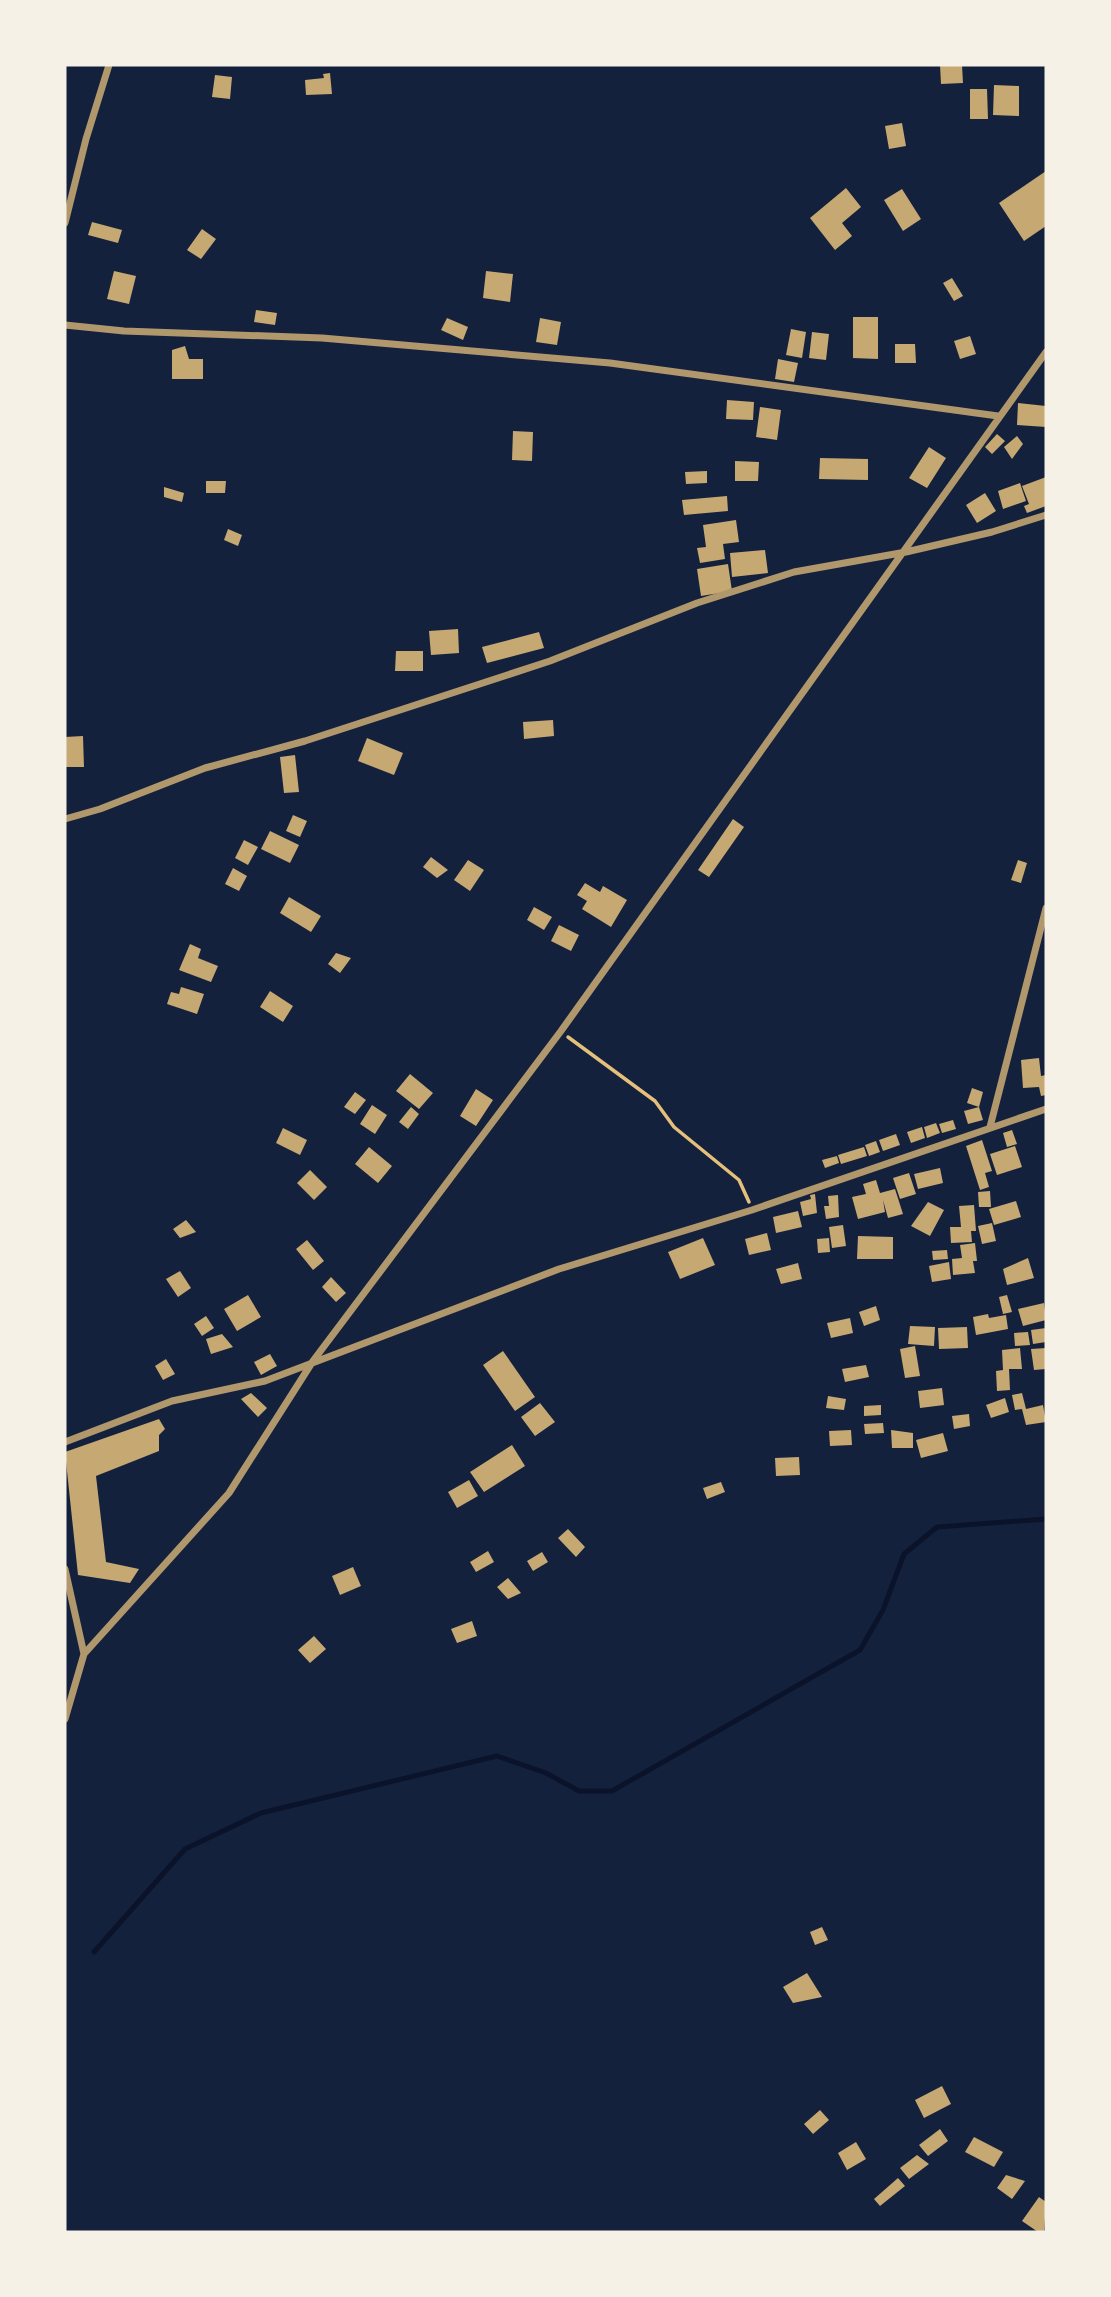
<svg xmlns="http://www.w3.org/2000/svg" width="1111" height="2297" viewBox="0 0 1111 2297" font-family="Signika,sans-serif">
  <rect width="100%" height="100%" fill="#14213d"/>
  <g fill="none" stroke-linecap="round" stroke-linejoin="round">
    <!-- stream -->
    <path stroke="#0b132b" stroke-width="5" d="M 94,1952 L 185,1849 L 261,1813 L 497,1756 L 546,1773 L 579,1791 L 612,1791 L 860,1650 L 883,1610 L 904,1554 L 937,1527 L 1046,1519"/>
  </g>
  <!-- building -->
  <path fill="#c6a872" d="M 940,65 L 962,65 L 963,83 L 941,84 Z
    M 330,73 L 332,94 L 306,95 L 305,80 L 324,78 L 323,74 Z
    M 215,75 L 232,77 L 230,99 L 212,97 Z
    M 994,85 L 1019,86 L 1019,116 L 993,115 Z
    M 970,89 L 987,89 L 988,119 L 970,119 Z
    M 902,123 L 906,146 L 889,149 L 885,126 Z
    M 1046,171 L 1046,226 L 1024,241 L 999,203 Z
    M 846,188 L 861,207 L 842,223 L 852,236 L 835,250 L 810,218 Z
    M 902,189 L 921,219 L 903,231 L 884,200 Z
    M 92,222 L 122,230 L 118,243 L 88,235 Z
    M 202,229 L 216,239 L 201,259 L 187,250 Z
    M 114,271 L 136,276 L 129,304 L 107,299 Z
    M 486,271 L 513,274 L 510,302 L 483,298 Z
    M 952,278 L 963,296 L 954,301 L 943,283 Z
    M 256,310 L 277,313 L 275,325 L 254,322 Z
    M 853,317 L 878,317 L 878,359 L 853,358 Z
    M 447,318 L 468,327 L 463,340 L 441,330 Z
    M 540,318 L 561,322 L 557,345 L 536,342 Z
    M 791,329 L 806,332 L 802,358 L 786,355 Z
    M 812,332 L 829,334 L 826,360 L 809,358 Z
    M 970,336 L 976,354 L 960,359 L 954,341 Z
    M 895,344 L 915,344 L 916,363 L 895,363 Z
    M 185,346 L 189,359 L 203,359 L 203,379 L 172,379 L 172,350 Z
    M 778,359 L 798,363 L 794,382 L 775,379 Z
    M 727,400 L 754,402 L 753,420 L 726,419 Z
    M 1018,403 L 1046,406 L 1046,427 L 1017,425 Z
    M 760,407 L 781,410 L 777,440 L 756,437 Z
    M 513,431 L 533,432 L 532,461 L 512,460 Z
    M 997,434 L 1005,441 L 992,454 L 985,447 Z
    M 1017,436 L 1023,444 L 1012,459 L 1004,447 Z
    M 929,447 L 946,458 L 927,488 L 909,478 Z
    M 820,458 L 868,459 L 868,480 L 819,479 Z
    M 735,461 L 759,462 L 758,481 L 735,481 Z
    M 707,471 L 707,483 L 686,484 L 685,472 Z
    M 1046,477 L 1046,506 L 1027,513 L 1024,506 L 1029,504 L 1022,486 Z
    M 206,481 L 226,481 L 225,493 L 206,493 Z
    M 1020,483 L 1026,501 L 1003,509 L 998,491 Z
    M 164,487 L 184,493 L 182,502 L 164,497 Z
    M 985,493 L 996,511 L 977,523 L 966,505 Z
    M 727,496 L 728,511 L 684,515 L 682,500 Z
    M 736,520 L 739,542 L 723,544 L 725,559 L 700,563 L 697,548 L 706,547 L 703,525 Z
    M 228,529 L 242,535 L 238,546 L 224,540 Z
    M 765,550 L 768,573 L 732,577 L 730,553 Z
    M 728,564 L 732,591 L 701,596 L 697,569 Z
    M 458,629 L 459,653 L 431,655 L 429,631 Z
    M 539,632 L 544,648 L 487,663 L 482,647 Z
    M 396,651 L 423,651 L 423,671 L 395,671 Z
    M 553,720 L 554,736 L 524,739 L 523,722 Z
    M 83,736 L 84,767 L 65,767 L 65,737 Z
    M 367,738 L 403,753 L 394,775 L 358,761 Z
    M 295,755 L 299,792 L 284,793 L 280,757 Z
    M 293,815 L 307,821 L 300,837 L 286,831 Z
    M 733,819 L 744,827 L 709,877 L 698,870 Z
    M 270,831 L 299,845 L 290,863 L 261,849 Z
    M 244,840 L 258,847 L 248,865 L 235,858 Z
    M 431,857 L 448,870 L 437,878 L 423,867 Z
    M 468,860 L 484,870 L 470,891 L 454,880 Z
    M 1018,860 L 1027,863 L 1021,883 L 1011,880 Z
    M 233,868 L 247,876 L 239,891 L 225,884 Z
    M 585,883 L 600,892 L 603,886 L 627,900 L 611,927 L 582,909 L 587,901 L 577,895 Z
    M 289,897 L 321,916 L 311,932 L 280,913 Z
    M 534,907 L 552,917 L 544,930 L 527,920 Z
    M 559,925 L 579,935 L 571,951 L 551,941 Z
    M 190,944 L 201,949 L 198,958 L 218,966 L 211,982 L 179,970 Z
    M 336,953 L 351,958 L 340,973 L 328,964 Z
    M 181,987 L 204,994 L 197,1014 L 167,1004 L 171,992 L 179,994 Z
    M 270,991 L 293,1006 L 283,1022 L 260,1007 Z
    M 1039,1058 L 1041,1076 L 1046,1075 L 1046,1095 L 1041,1096 L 1039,1087 L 1023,1088 L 1021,1060 Z
    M 410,1074 L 433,1093 L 419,1109 L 396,1091 Z
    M 972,1088 L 983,1092 L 979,1107 L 967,1103 Z
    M 476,1089 L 493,1100 L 476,1126 L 460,1116 Z
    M 355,1092 L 366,1100 L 355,1114 L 344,1107 Z
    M 372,1105 L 387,1115 L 375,1134 L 360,1124 Z
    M 411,1107 L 419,1114 L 408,1129 L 399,1122 Z
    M 979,1107 L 983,1120 L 968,1124 L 964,1111 Z
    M 953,1120 L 956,1129 L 942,1133 L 939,1124 Z
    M 936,1123 L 940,1133 L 927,1138 L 924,1127 Z
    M 922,1127 L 925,1138 L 911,1143 L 907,1132 Z
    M 283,1128 L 307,1140 L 300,1155 L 276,1143 Z
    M 1012,1130 L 1017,1144 L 1007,1147 L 1003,1133 Z
    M 896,1134 L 900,1145 L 883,1151 L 879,1140 Z
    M 982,1140 L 992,1171 L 985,1173 L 989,1187 L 980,1190 L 966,1146 Z
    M 876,1141 L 880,1152 L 869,1156 L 865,1145 Z
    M 1015,1146 L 1022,1167 L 997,1175 L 990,1154 Z
    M 369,1147 L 392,1166 L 378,1183 L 355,1164 Z
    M 864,1147 L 867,1156 L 841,1164 L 838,1155 Z
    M 837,1156 L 839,1163 L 825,1168 L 822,1160 Z
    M 940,1168 L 943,1183 L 918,1189 L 914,1174 Z
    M 310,1170 L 327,1187 L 314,1200 L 297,1183 Z
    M 909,1173 L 916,1194 L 900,1199 L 893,1178 Z
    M 876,1180 L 880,1193 L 895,1189 L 903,1214 L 888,1218 L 883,1200 L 885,1212 L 858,1219 L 852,1197 L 866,1194 L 863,1184 Z
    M 990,1191 L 991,1207 L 979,1207 L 978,1192 Z
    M 815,1194 L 817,1213 L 803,1216 L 800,1202 L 811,1199 L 810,1195 Z
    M 838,1195 L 839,1217 L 826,1219 L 824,1206 L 829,1206 L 828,1196 Z
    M 1016,1201 L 1021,1217 L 994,1225 L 989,1209 Z
    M 928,1202 L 944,1210 L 930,1236 L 911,1226 Z
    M 974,1205 L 976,1231 L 971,1231 L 972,1242 L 951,1243 L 950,1227 L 961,1227 L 959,1206 Z
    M 798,1211 L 802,1227 L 776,1233 L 773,1217 Z
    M 186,1220 L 196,1232 L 180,1238 L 173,1229 Z
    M 992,1223 L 996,1241 L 982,1244 L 978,1226 Z
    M 843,1225 L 846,1246 L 832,1248 L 829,1227 Z
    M 767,1233 L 771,1250 L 749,1255 L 745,1239 Z
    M 858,1236 L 893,1237 L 893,1259 L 857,1259 Z
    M 703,1238 L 715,1265 L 680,1279 L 668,1252 Z
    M 829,1238 L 830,1252 L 818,1253 L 817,1239 Z
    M 307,1240 L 324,1261 L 313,1270 L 296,1249 Z
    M 975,1243 L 977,1261 L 973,1261 L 975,1273 L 953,1275 L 952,1259 L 962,1258 L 960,1245 Z
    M 947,1250 L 948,1259 L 933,1260 L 932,1251 Z
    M 1028,1258 L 1034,1278 L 1007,1285 L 1003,1269 Z
    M 949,1262 L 951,1279 L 932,1282 L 929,1266 Z
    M 798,1263 L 802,1279 L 781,1284 L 776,1269 Z
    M 180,1271 L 191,1288 L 178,1297 L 166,1279 Z
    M 331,1277 L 346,1293 L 336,1302 L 322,1287 Z
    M 248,1295 L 261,1317 L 237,1331 L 224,1309 Z
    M 1007,1295 L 1012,1312 L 1003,1314 L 999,1297 Z
    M 1044,1303 L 1046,1320 L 1023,1326 L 1018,1309 Z
    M 876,1306 L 880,1320 L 864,1326 L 859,1312 Z
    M 988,1314 L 989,1318 L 1006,1315 L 1008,1329 L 976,1335 L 973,1317 Z
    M 206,1316 L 214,1328 L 202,1336 L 194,1324 Z
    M 850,1318 L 853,1333 L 831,1338 L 827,1323 Z
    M 910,1326 L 935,1327 L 934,1346 L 908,1344 Z
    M 967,1327 L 968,1348 L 939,1349 L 938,1328 Z
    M 1046,1328 L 1046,1342 L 1033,1344 L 1031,1330 Z
    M 1028,1332 L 1030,1345 L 1015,1346 L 1014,1333 Z
    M 222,1334 L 233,1347 L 211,1354 L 206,1339 Z
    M 915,1346 L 920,1376 L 905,1378 L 900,1349 Z
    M 1020,1348 L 1022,1369 L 1009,1369 L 1010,1390 L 997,1391 L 996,1371 L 1003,1370 L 1002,1350 Z
    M 1046,1348 L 1046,1369 L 1034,1370 L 1031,1349 Z
    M 503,1351 L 535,1397 L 515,1411 L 483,1365 Z
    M 270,1354 L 277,1366 L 261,1375 L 254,1362 Z
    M 166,1359 L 175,1374 L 163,1380 L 155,1366 Z
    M 866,1365 L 869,1377 L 845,1382 L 842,1369 Z
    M 942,1388 L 944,1405 L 920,1408 L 918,1391 Z
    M 251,1393 L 267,1408 L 258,1417 L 241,1399 Z
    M 1022,1393 L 1026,1409 L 1043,1405 L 1046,1422 L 1026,1425 L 1022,1409 L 1015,1410 L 1012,1395 Z
    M 828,1396 L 846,1399 L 844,1410 L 826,1408 Z
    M 1005,1398 L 1009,1412 L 991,1418 L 986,1405 Z
    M 540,1403 L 555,1422 L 535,1436 L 521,1417 Z
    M 881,1405 L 881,1415 L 864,1416 L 864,1406 Z
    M 969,1414 L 970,1426 L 954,1429 L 952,1416 Z
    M 159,1419 L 165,1429 L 159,1435 L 159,1451 L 96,1476 L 106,1562 L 139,1569 L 130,1583 L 78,1575 L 65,1452 Z
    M 883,1423 L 884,1433 L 865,1434 L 864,1424 Z
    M 851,1430 L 852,1445 L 830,1446 L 829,1431 Z
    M 891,1430 L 913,1433 L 913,1448 L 892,1448 Z
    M 943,1433 L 948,1451 L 921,1458 L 916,1440 Z
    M 512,1445 L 525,1466 L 484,1492 L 470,1472 Z
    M 799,1457 L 800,1475 L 776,1476 L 775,1458 Z
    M 469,1480 L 478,1496 L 457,1508 L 448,1492 Z
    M 721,1482 L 725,1492 L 707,1499 L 703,1488 Z
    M 568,1529 L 585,1547 L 576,1557 L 558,1538 Z
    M 488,1551 L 494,1562 L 476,1572 L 470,1562 Z
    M 542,1552 L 548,1562 L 533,1571 L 527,1561 Z
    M 353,1567 L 361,1586 L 340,1595 L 332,1576 Z
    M 508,1578 L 521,1593 L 508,1599 L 497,1587 Z
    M 472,1621 L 477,1636 L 457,1643 L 451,1629 Z
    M 314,1636 L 326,1649 L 310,1663 L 298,1650 Z
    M 822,1927 L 828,1940 L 815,1945 L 810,1932 Z
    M 807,1973 L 822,1997 L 793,2003 L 783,1987 Z
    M 942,2086 L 951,2104 L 924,2118 L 915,2100 Z
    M 820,2110 L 829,2120 L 813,2134 L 804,2124 Z
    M 940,2129 L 948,2141 L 928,2156 L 919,2145 Z
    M 974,2137 L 1003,2152 L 994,2167 L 965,2152 Z
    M 856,2142 L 866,2159 L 847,2170 L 838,2153 Z
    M 917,2155 L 929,2164 L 909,2179 L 900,2168 Z
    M 1006,2175 L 1025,2181 L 1012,2199 L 997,2188 Z
    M 898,2178 L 905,2186 L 880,2206 L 874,2199 Z
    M 1039,2197 L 1046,2202 L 1044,2232 L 1038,2232 L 1022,2221 Z"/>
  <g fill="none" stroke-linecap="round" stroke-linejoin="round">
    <!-- path -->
    <path stroke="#e5c07b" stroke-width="3.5" d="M 568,1037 L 655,1101 L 674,1127 L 739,1180 L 749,1202"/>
    <!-- minor -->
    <path stroke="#b1986c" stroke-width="7" d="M 65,223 L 86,139 L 109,65
      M 65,325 L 124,331 L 322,338 L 610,363 L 998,416
      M 65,819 L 100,809 L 205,768 L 305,741 L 550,661 L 697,603 L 794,572 L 906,552 L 992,532 L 1046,515
      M 990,1127 L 1046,908
      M 65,1442 L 172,1401 L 265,1381 L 559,1269 L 752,1210 L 1046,1109
      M 65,1569 L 84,1654
      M 65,1719 L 84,1654 L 229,1493 L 313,1361 L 561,1031 L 1046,352"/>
  </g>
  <!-- border -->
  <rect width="1111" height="2297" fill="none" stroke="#f6f1e7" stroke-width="133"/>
</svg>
